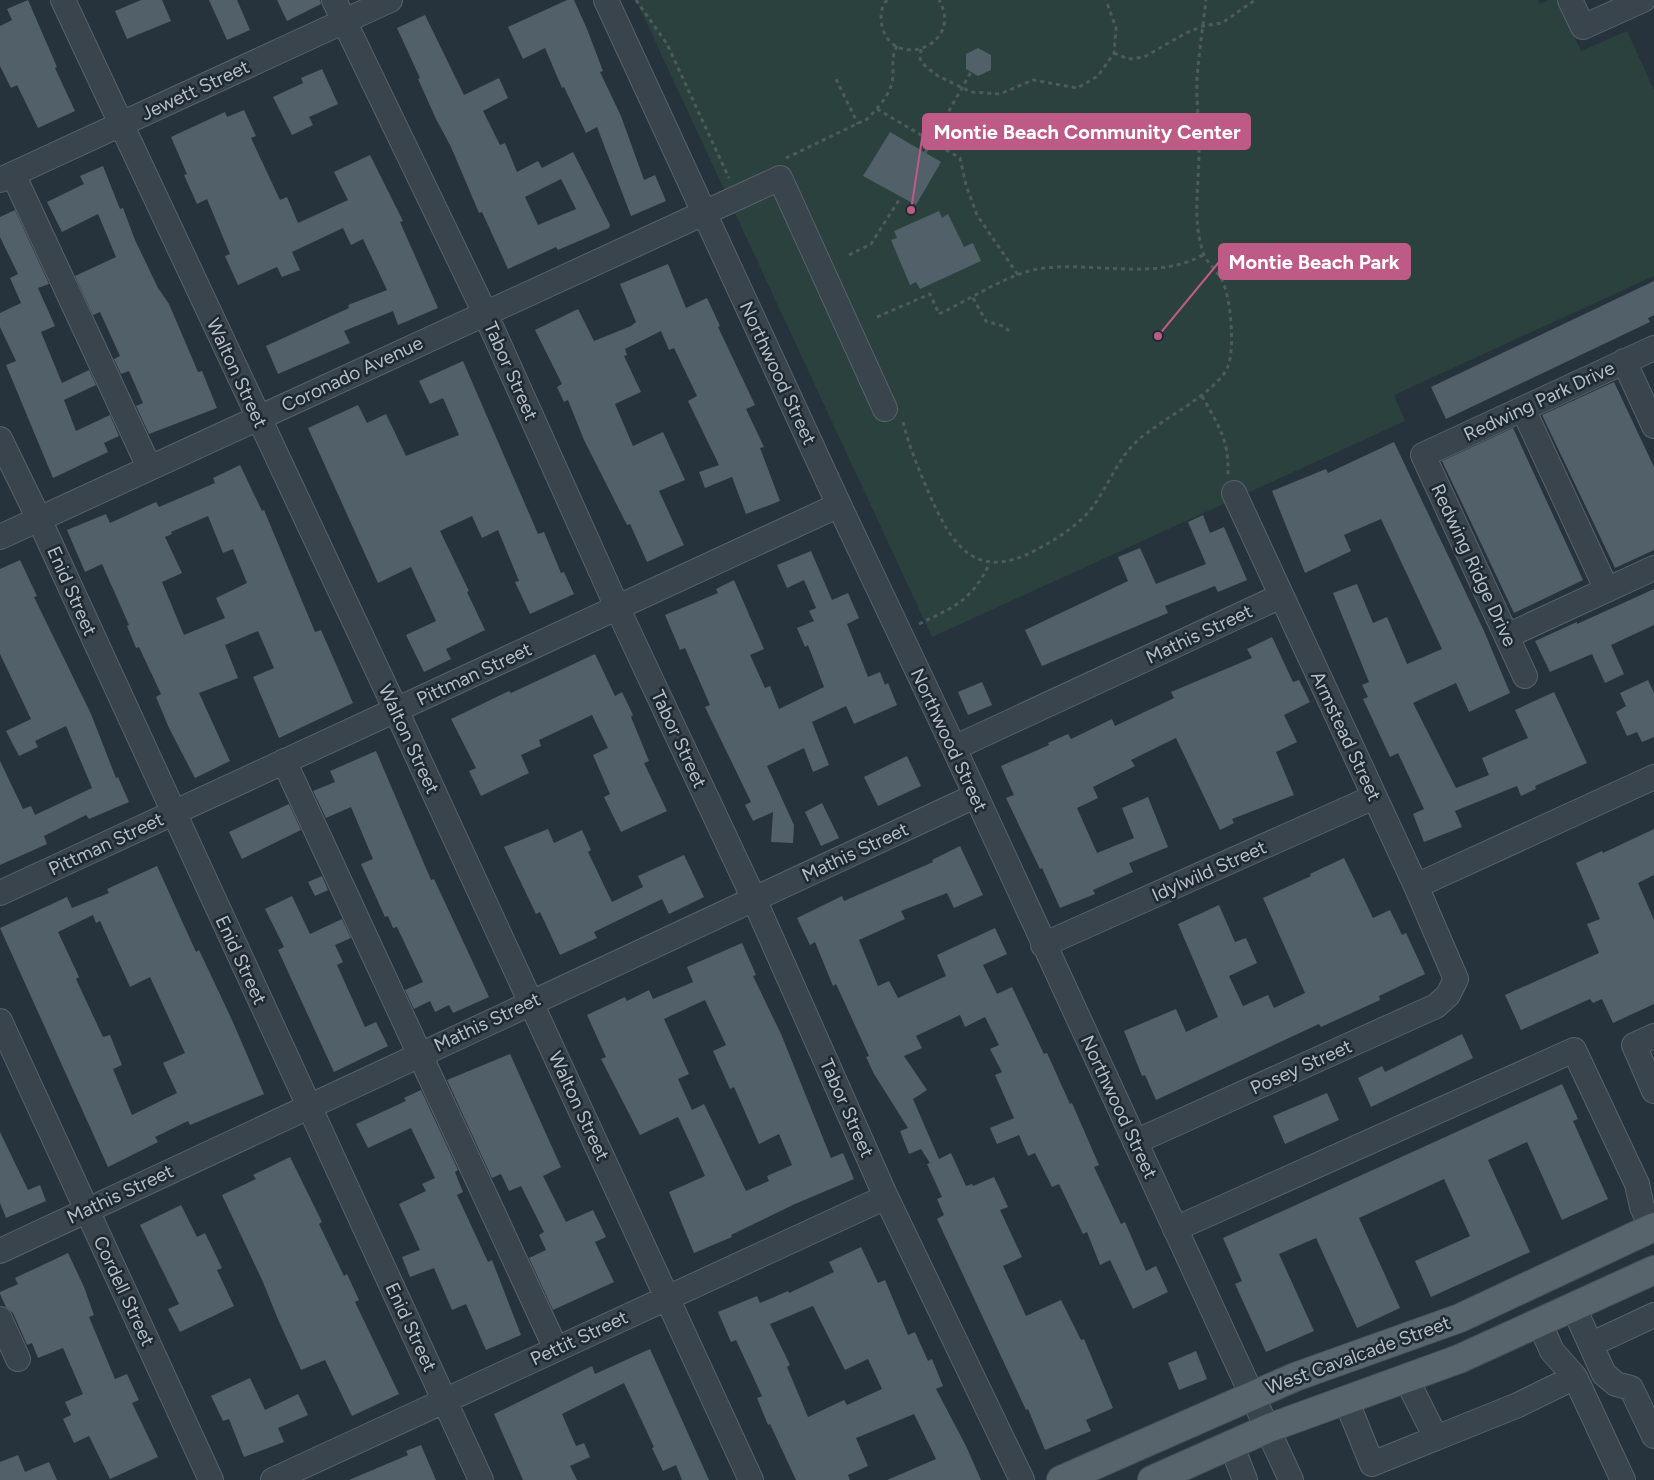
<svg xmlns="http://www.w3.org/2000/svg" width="1654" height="1480" viewBox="0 0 1654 1480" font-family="Figtree,sans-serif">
  <rect width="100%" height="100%" fill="#27333c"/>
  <!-- green -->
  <path fill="#2b413e" d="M 636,0 L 1538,0 L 1540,4 L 1549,0 L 1558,0 L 1581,51 L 1627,31 L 1654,90 L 1654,276 L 1394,395 L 1405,421 L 932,637 Z"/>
  <!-- building -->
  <path fill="#526069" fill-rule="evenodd" d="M 28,0 L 57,67 L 55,68 L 75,111 L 38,128 L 17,85 L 11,88 L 0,66 L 0,26 L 12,20 L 7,9 Z
    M 141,0 L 162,0 L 171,21 L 127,39 L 115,11 Z
    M 209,0 L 237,0 L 250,30 L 227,40 Z
    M 277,0 L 320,0 L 321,4 L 287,21 Z
    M 567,0 L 574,0 L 587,29 L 603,71 L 600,72 L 621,116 L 644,180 L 655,175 L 666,201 L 631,216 L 597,127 L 586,133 L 564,87 L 562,88 L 545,48 L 523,59 L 508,27 Z
    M 425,15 L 464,95 L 499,78 L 508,98 L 483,111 L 500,145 L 505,143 L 517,172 L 538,161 L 542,168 L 573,152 L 610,225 L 609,228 L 558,250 L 556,247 L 508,269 L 482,212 L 479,213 L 451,147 L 436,119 L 418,79 L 420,78 L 397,28 ZM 561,179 L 576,209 L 538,225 L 525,197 Z
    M 978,48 L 991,55 L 991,70 L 978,76 L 966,69 L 966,54 Z
    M 322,69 L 338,104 L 309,117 L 313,125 L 292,135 L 273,97 L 303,83 L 301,78 Z
    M 244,110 L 256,136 L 251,138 L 280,200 L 287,197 L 298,223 L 348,200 L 334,172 L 370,155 L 403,221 L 400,222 L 438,308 L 398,325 L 393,311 L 344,331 L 350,343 L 278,374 L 266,346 L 349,308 L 348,305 L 387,290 L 363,239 L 351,245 L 343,228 L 292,252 L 300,270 L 282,277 L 277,267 L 238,285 L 225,256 L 230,254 L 207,199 L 197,204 L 184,175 L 187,174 L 171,137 L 225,112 L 227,117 Z
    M 890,132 L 941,162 L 916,205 L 863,176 Z
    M 103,166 L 120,209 L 123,208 L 135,240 L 158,288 L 169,304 L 198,372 L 202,371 L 217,408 L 149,434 L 136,406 L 143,403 L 129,371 L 121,374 L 114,359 L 120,356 L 100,312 L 93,315 L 75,276 L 116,257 L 98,214 L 62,232 L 47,202 L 84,184 L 80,176 Z
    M 15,210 L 49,284 L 38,288 L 55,326 L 41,332 L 62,383 L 89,370 L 96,385 L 64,400 L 76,431 L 110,415 L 119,436 L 104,443 L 108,452 L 53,478 L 6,365 L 16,361 L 0,327 L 0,313 L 21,303 L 10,278 L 18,274 L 0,237 L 0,217 Z
    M 939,211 L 942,218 L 948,214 L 964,247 L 973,243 L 981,261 L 920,289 L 916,282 L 910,285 L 891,240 L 897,238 L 894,231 Z
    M 668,264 L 686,308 L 707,298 L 720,326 L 718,327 L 755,405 L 746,409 L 764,447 L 760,448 L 780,501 L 746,514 L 732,477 L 705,488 L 699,472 L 719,465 L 688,401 L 697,396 L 674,348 L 669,350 L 661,331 L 625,349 L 627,355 L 624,356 L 641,392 L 615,404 L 633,446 L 663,432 L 685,480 L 659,491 L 684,545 L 647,562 L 630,524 L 627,525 L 584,440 L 568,400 L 564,402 L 557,387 L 562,384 L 535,330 L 578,309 L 594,341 L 631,326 L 636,322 L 620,284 Z
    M 1654,281 L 1654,315 L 1648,318 L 1650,322 L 1446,419 L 1431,387 Z
    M 463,361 L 538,534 L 544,532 L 561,573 L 564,572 L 574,594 L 530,614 L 515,582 L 519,581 L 498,530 L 482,538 L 472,516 L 440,531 L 469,591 L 467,592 L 485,630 L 446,649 L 451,659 L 424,672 L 406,635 L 436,621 L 411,567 L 378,583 L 308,428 L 358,405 L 367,423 L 386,414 L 406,456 L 459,435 L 443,398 L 430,404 L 419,381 Z
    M 1614,382 L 1654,467 L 1654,550 L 1615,568 L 1542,415 Z
    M 1513,428 L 1583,580 L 1514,613 L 1442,461 Z
    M 1394,442 L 1484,631 L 1510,693 L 1469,712 L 1456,683 L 1413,703 L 1456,788 L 1489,775 L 1482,758 L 1528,738 L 1515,710 L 1554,692 L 1587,763 L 1535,786 L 1536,789 L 1521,796 L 1517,786 L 1455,811 L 1462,827 L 1424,842 L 1413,814 L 1424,809 L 1398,753 L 1390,757 L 1363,699 L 1368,697 L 1362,685 L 1369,682 L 1333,593 L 1357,584 L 1373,623 L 1387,617 L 1407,664 L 1442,649 L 1381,519 L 1344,535 L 1351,551 L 1305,573 L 1272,491 L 1326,469 L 1328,473 Z
    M 240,465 L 262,511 L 264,510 L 315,632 L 321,630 L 353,703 L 279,738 L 253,677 L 274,668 L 258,631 L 225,645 L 238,678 L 199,693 L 230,761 L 195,778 L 169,728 L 156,697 L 161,694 L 139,647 L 136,648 L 127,626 L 129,625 L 102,564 L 85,572 L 67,530 L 106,514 L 110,523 L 156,502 L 159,507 L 215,483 L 213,478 ZM 208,516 L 223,553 L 233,549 L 247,583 L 216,598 L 225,618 L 184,635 L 162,582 L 182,573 L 165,537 L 172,534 L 171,532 Z
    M 1203,515 L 1210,533 L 1224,527 L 1247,580 L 1218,592 L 1215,586 L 1165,606 L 1168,613 L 1042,666 L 1025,630 L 1128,581 L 1118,557 L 1140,548 L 1156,584 L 1206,564 L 1188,522 Z
    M 811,551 L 832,600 L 848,593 L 859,618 L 847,624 L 868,677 L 880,672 L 885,685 L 888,683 L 897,705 L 854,724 L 846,706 L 812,722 L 829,765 L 813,772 L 804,748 L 767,766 L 794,825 L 793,843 L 771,842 L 773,812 L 753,821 L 745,805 L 751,802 L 705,707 L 710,705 L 685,648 L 680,650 L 665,615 L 718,593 L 716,589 L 734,580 L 764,649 L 750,655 L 765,688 L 770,686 L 779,709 L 824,687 L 808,645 L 805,647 L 797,628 L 814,621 L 809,611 L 816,608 L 804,580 L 787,588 L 777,565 Z
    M 20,560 L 37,596 L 34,597 L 91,714 L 116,778 L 118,777 L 129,802 L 89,819 L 86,815 L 44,836 L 47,844 L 0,865 L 0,761 L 23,809 L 31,806 L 35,815 L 92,788 L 66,726 L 35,741 L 38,747 L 19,756 L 6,731 L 31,719 L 0,654 L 0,569 Z
    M 1654,589 L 1654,625 L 1611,645 L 1624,674 L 1605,683 L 1592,654 L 1550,672 L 1535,641 L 1577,622 L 1577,624 Z
    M 1272,637 L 1293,682 L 1299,680 L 1310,702 L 1284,715 L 1297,742 L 1276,752 L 1294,795 L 1232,819 L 1234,823 L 1220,830 L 1176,738 L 1131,760 L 1135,766 L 1093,787 L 1098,798 L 1077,808 L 1097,853 L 1134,838 L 1122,808 L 1148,797 L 1168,847 L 1129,863 L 1133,872 L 1093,890 L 1095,894 L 1060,908 L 1042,868 L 1040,869 L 1006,798 L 1014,795 L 1001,766 L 1049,745 L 1048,743 L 1068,734 L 1071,739 L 1112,719 L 1115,726 L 1174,698 L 1171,692 L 1252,658 L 1247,649 Z
    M 595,654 L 615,696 L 622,692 L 633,715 L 631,717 L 649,761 L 644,763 L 667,811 L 621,832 L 604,797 L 610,794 L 593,755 L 608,748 L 592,715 L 539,740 L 541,746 L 521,755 L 529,773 L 481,796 L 469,771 L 476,768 L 451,719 L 509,691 L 511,693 Z
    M 1648,680 L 1654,693 L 1654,737 L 1642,742 L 1637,732 L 1627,736 L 1616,712 L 1626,706 L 1620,693 Z
    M 982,682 L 992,705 L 968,715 L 958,692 Z
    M 376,751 L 431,880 L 434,879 L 489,997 L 453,1013 L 449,1005 L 435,1012 L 430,1001 L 414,1009 L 405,990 L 423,982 L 397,927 L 393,928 L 388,916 L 385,917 L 361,864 L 373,859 L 351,807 L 326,818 L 313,791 L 335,782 L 330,771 Z
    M 907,756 L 921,786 L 878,806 L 864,777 Z
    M 822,803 L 839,838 L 821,846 L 805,812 Z
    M 289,804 L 301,830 L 242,859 L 229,832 Z
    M 548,829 L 554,843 L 582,830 L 591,850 L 588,852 L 612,902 L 643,887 L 638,876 L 684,855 L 704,897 L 669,914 L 662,899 L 594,932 L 597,938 L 560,955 L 540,912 L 536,914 L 504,847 Z
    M 1654,829 L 1654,875 L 1638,883 L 1654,920 L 1654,1004 L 1613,1023 L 1602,999 L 1593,1003 L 1590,999 L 1521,1030 L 1505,995 L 1599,953 L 1587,924 L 1600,919 L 1576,863 L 1602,851 L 1603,853 Z
    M 960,846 L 983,895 L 954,908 L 947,893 L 901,911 L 905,919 L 859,940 L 878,986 L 889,981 L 898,998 L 946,976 L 937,955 L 995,928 L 1007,954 L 983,965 L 997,994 L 1012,987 L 1044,1054 L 1047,1053 L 1070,1104 L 1072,1103 L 1099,1165 L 1094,1167 L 1121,1224 L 1125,1222 L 1146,1271 L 1156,1266 L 1168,1292 L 1133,1309 L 1110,1260 L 1100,1265 L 1087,1232 L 1083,1234 L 1059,1184 L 1052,1187 L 1035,1153 L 1028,1156 L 1019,1135 L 997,1144 L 990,1128 L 1014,1118 L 995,1075 L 1002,1072 L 990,1049 L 999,1045 L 985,1017 L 965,1027 L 960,1015 L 916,1036 L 922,1048 L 904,1056 L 927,1090 L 913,1099 L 939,1159 L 951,1153 L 966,1186 L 972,1184 L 973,1186 L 994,1177 L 1008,1207 L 1000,1210 L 1022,1257 L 1003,1266 L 1026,1316 L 1061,1300 L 1081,1340 L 1084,1339 L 1113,1408 L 1086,1420 L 1091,1431 L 1045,1450 L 1028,1409 L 1026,1410 L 937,1219 L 944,1215 L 937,1199 L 942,1197 L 927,1164 L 930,1163 L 921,1149 L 909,1154 L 900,1131 L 908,1128 L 874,1074 L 866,1057 L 869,1056 L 836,984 L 833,986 L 815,942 L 810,945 L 797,918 L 842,896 L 844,901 L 933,862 L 932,860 Z
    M 1344,858 L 1373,918 L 1390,910 L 1402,935 L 1406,933 L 1425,974 L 1379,996 L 1380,1000 L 1321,1027 L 1319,1024 L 1156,1100 L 1145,1075 L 1142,1076 L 1124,1031 L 1176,1009 L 1186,1032 L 1218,1017 L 1178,924 L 1219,905 L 1235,942 L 1246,938 L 1257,963 L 1229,976 L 1243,1006 L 1268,995 L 1274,1008 L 1305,993 L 1263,898 L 1311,876 L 1310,874 Z
    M 157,866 L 196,952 L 199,950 L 232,1020 L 264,1094 L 190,1125 L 188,1121 L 155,1137 L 158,1142 L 108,1167 L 0,928 L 67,897 L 72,908 L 109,893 L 107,889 ZM 93,915 L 96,923 L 100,921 L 130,987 L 150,977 L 185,1053 L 163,1063 L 177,1093 L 132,1115 L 113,1069 L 122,1065 L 110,1035 L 103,1037 L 76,979 L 79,977 L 58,932 Z
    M 322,876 L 328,890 L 315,896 L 308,882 Z
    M 292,896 L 310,934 L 342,919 L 351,938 L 335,945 L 343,962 L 337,965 L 365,1027 L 376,1022 L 388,1046 L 334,1072 L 278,950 L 284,947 L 265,909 Z
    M 742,943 L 756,975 L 753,976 L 781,1034 L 831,1158 L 843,1153 L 854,1179 L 795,1204 L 731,1235 L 732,1237 L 694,1253 L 669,1192 L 705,1176 L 697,1158 L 678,1117 L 640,1135 L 601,1059 L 606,1057 L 587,1015 L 625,997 L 627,1001 L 649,990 L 653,999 L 693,982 L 687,967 ZM 705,1000 L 726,1045 L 713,1051 L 730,1089 L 734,1087 L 759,1144 L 779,1134 L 792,1165 L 767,1176 L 769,1181 L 746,1191 L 704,1104 L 692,1110 L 678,1079 L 689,1074 L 664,1019 Z
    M 1462,1034 L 1473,1058 L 1371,1107 L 1358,1078 L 1382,1066 L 1385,1072 Z
    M 510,1054 L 561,1167 L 543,1176 L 566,1222 L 593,1210 L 606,1237 L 595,1242 L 614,1282 L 553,1310 L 529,1258 L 546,1250 L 539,1235 L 544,1232 L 521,1186 L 509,1191 L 501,1174 L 492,1178 L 447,1080 Z
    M 1562,1084 L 1578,1119 L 1573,1121 L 1608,1199 L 1562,1220 L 1527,1142 L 1488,1160 L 1530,1252 L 1431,1297 L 1415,1261 L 1470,1236 L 1444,1179 L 1359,1218 L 1400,1308 L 1357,1328 L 1316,1238 L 1279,1254 L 1314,1331 L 1266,1352 L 1235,1284 L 1242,1281 L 1223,1238 Z
    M 421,1090 L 458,1170 L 455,1172 L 463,1192 L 457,1195 L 488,1262 L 492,1260 L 521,1335 L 486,1350 L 466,1304 L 452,1310 L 434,1268 L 410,1277 L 402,1257 L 420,1250 L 399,1204 L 426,1191 L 422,1184 L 435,1178 L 411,1128 L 368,1148 L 356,1124 L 406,1101 L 404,1098 Z
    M 1327,1093 L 1339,1120 L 1285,1144 L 1273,1116 Z
    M 0,1132 L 28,1190 L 40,1185 L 46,1201 L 6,1218 L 0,1203 Z
    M 290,1157 L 322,1222 L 319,1224 L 344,1276 L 347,1274 L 359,1300 L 355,1302 L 399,1394 L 352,1416 L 325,1360 L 301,1370 L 277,1317 L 263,1282 L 222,1195 L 256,1179 L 253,1175 Z
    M 181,1205 L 197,1237 L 205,1233 L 222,1268 L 217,1270 L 234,1306 L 180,1332 L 168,1309 L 179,1304 L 140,1225 Z
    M 861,1247 L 878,1283 L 885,1280 L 908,1335 L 915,1332 L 928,1361 L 932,1359 L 943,1386 L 936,1389 L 966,1446 L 981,1480 L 887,1480 L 936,1459 L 914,1414 L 856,1438 L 868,1466 L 848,1475 L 850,1480 L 796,1480 L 770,1424 L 768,1425 L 757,1398 L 762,1396 L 736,1340 L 731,1342 L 718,1312 L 757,1296 L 760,1303 L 788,1291 L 789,1293 L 834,1272 L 829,1262 ZM 813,1306 L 845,1370 L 868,1359 L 882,1389 L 847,1405 L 844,1400 L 808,1417 L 787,1367 L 790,1365 L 770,1324 Z
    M 68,1253 L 84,1287 L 94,1315 L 89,1317 L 115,1379 L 127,1374 L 139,1400 L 132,1403 L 158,1457 L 110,1479 L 89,1436 L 74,1443 L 63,1419 L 71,1415 L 65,1402 L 83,1394 L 63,1348 L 38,1358 L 32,1343 L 27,1345 L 13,1313 L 6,1307 L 0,1294 L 0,1292 L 18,1284 L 15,1278 Z
    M 650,1349 L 709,1480 L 682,1480 L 676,1465 L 663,1471 L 652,1448 L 654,1447 L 624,1383 L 562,1414 L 576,1446 L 584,1443 L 590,1457 L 570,1466 L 577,1480 L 523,1480 L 494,1414 L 592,1366 L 595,1374 Z
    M 1196,1351 L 1207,1379 L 1179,1390 L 1168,1363 Z
    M 250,1378 L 265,1410 L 298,1394 L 308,1415 L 278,1428 L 284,1442 L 244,1457 L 229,1419 L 223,1421 L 211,1396 Z
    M 421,1445 L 436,1480 L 349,1480 L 408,1455 L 406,1451 Z
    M 18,1455 L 25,1472 L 49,1462 L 57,1480 L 0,1480 L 0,1462 Z"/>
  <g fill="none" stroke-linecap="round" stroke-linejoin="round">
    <defs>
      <path id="minor" d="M 63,0 L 396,710 L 751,1480
        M 334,0 L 485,313 L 617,607 L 754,899 L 886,1197 L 1022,1480
        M 606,0 L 839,505 L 954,748 L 1291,1480
        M 1570,0 L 1583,27 L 1643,0
        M 13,174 L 149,467
        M 0,180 L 390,0
        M 1624,361 L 1654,426
        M 1523,409 L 1607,590
        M 0,439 L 39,519 L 481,1480
        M 0,537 L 780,178 L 885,409
        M 1507,636 L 1654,568
        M 1525,676 L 1423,455 L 1654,348
        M 954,748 L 1281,596
        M 284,761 L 556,1349
        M 1416,886 L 1654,777
        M 0,893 L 839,505
        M 1043,945 L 1374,797
        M 0,1021 L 211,1480
        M 1654,1036 L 1634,1045 L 1654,1091
        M 1135,1142 L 1436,1006 L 1448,995 L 1456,979 L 1416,886 L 1234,493
        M 1175,1229 L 1574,1050 L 1637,1184 L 1642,1207 L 1652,1228
        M 0,1251 L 975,796
        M 1574,1308 L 1604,1374 L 1616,1384 L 1631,1388 L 1654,1436
        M 0,1319 L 18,1359
        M 1540,1324 L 1552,1351 L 1575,1377
        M 1592,1344 L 1654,1315
        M 1407,1380 L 1436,1438 L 1518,1405 L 1575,1377 L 1623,1480
        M 1346,1400 L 1372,1464 L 1436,1438
        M 1231,1444 L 1245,1480
        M 273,1480 L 886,1197"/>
      <path id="major" d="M 1061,1480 L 1295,1377 L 1460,1318 L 1654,1227
        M 1152,1480 L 1269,1428 L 1459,1359 L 1654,1270"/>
    </defs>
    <!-- minor casing -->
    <use href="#minor" stroke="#58626a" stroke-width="26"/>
    <!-- major casing -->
    <use href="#major" stroke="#465058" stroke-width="30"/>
    <!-- path -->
    <path stroke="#4a5d5c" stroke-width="3" stroke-dasharray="4 4" stroke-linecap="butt" d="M 636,0 L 667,44 L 729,178
      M 887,0 C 881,7 880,17 882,26 C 893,72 965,45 939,0
      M 921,49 L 920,59 L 926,67 L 938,76 L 971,92 L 1000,94 L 1033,80 L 1077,88 L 1098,76 L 1114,53 L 1116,28 L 1106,0
      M 1114,53 L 1128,59 L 1144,57 L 1186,33 L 1203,26 L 1222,23 L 1255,0
      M 836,79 L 858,124
      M 877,109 L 960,158 L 966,185 L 977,215 L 1018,275
      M 925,153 L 971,72
      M 786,158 L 867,119 C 876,110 887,98 891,86 C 896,71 889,61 897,46
      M 849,255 L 871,244 L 901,197
      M 973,298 L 986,321 L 1003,326 L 1012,333
      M 877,317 L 930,294 L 939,314 C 971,299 1010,272 1044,268 C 1096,262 1155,281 1203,255
      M 1202,396 C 1218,425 1229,439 1228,474
      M 903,422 C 909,446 918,468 928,491 C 951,544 974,583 1036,550 C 1053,541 1069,531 1083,518 C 1105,496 1113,465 1135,443 C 1157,421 1218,393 1228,366 C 1235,348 1231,298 1222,280 C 1217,271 1206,262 1203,252 C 1192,219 1199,186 1199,152 C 1200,128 1196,103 1197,78 C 1199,52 1203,26 1206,0
      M 919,624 C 956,606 971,601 990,563"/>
    <!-- minor -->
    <use href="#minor" stroke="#3a444c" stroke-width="24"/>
    <!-- major -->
    <use href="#major" stroke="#58646c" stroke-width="28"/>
  </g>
  <g text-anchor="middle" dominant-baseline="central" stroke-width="5" stroke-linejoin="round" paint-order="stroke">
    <!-- street labels -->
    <g font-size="19" fill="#b6bfc7" stroke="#1f2931">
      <text transform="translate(195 90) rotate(-25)">Jewett Street</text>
      <text transform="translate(511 371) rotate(66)">Tabor Street</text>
      <text transform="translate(237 373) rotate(65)">Walton Street</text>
      <text transform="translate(778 373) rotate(65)">Northwood Street</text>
      <text transform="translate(352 374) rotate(-25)">Coronado Avenue</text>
      <text transform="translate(1539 401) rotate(-25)">Redwing Park Drive</text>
      <text transform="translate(1474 565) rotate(65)">Redwing Ridge Drive</text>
      <text transform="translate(72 591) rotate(66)">Enid Street</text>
      <text transform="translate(1199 634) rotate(-25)">Mathis Street</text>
      <text transform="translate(474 674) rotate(-25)">Pittman Street</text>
      <text transform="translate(1346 736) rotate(65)">Armstead Street</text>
      <text transform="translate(409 739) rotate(65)">Walton Street</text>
      <text transform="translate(679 739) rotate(65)">Tabor Street</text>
      <text transform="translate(949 740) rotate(65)">Northwood Street</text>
      <text transform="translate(106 844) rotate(-25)">Pittman Street</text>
      <text transform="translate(855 852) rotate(-25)">Mathis Street</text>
      <text transform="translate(1209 871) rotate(-24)">Idylwild Street</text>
      <text transform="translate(241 960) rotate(65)">Enid Street</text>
      <text transform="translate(487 1022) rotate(-25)">Mathis Street</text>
      <text transform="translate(1301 1067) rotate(-24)">Posey Street</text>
      <text transform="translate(579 1106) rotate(65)">Walton Street</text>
      <text transform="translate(1119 1107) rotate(65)">Northwood Street</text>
      <text transform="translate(847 1108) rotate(66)">Tabor Street</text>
      <text transform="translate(120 1194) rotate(-25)">Mathis Street</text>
      <text transform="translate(124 1291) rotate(65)">Cordell Street</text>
      <text transform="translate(411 1327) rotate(65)">Enid Street</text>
      <text transform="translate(579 1338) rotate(-25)">Pettit Street</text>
      <text transform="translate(1358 1355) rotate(-20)">West Cavalcade Street</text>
    </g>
  </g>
  <!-- callouts -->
  <path fill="none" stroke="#bd5b86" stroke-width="2" d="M911 210L923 132M1158 336L1219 262"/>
  <g fill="#bd5b86" stroke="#1f2931" stroke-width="2">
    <circle cx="911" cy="210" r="5"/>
    <circle cx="1158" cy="336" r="5"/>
  </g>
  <g fill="#bd5b86" stroke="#bd5b86" stroke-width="2">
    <rect x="923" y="114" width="327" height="35" rx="5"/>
    <rect x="1219" y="244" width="191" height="35" rx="5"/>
  </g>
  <g font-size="20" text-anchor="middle" font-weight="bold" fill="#fff">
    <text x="1087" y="139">Montie Beach Community Center</text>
    <text x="1314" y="269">Montie Beach Park</text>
  </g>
</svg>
